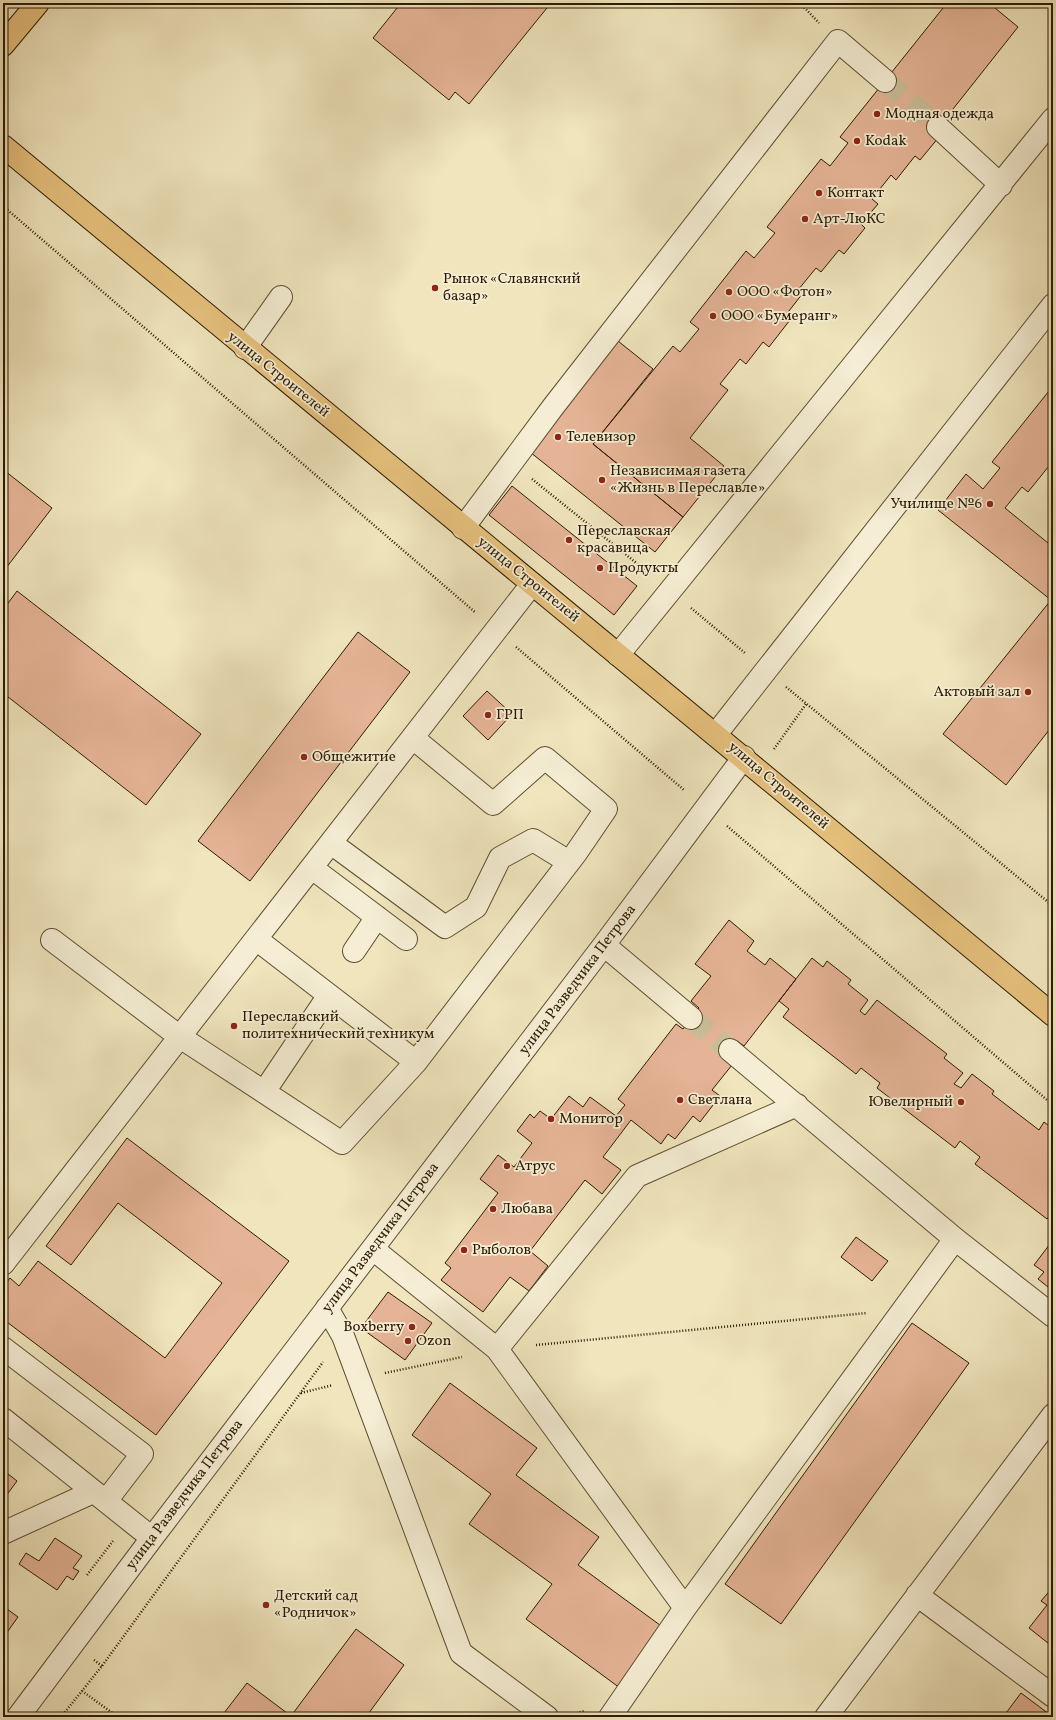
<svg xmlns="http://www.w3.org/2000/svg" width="1056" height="1720" viewBox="0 0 1056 1720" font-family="Vollkorn,serif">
  <rect width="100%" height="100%" fill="#f0e5bd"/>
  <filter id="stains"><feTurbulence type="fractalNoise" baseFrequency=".005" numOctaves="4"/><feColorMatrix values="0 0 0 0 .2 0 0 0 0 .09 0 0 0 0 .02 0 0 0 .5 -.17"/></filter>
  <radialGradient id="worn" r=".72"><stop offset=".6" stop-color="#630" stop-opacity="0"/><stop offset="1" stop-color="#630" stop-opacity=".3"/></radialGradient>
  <!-- building -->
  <path fill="#e5b496" stroke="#2c1b02" d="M 401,3 L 551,3 L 469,104 L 455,92 L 449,100 L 373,38 Z
    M 947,3 L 997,3 L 998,4 L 995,8 L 1018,27 L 934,133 L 939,137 L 920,160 L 915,156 L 896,180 L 891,175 L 872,199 L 878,204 L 861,224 L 865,228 L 844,254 L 839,250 L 821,272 L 816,268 L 798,290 L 803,293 L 785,316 L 790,320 L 769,347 L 763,342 L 746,364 L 740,359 L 720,384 L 728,390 L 690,438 L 724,466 L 683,517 L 593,444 L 673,346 L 680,352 L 699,329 L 690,322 L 746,251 L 754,258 L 775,233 L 767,227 L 821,159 L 830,166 L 848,143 L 840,137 Z
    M 618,341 L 653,369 L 593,444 L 683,517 L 655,552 L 530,452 Z
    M 1049,391 L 1053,394 L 1053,461 L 1028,492 L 1022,487 L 1005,508 L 1053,547 L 1053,725 L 1006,785 L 943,734 L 1051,600 L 938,510 L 966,474 L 983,489 L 1000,468 L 992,462 Z
    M 5,471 L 52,508 L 3,572 L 3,473 Z
    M 512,486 L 637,586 L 614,615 L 489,515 Z
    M 17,591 L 201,734 L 146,805 L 3,693 L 3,610 Z
    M 358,632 L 410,672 L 250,881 L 198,841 Z
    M 487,691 L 512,714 L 488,740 L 463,716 Z
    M 729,920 L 754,941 L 747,951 L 765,965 L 770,958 L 796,979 L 744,1046 L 737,1041 L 723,1059 L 732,1065 L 712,1090 L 720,1096 L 700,1122 L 693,1116 L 675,1139 L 668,1134 L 661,1144 L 631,1120 L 603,1157 L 621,1170 L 602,1194 L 585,1180 L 530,1251 L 548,1266 L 529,1291 L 510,1277 L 483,1312 L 441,1280 L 451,1268 L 445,1263 L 498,1193 L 480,1179 L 498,1155 L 514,1167 L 532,1143 L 517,1131 L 530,1114 L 534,1118 L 540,1111 L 551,1119 L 569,1096 L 583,1107 L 590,1097 L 616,1116 L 625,1105 L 618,1099 L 676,1024 L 683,1029 L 699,1008 L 691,1001 L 711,976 L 695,964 Z
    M 812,958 L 823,967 L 827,961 L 851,980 L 848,984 L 868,1000 L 860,1011 L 865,1015 L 877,1000 L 947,1054 L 944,1058 L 963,1073 L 954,1084 L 961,1088 L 972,1074 L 994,1091 L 992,1094 L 1039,1130 L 1044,1122 L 1053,1129 L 1053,1215 L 1051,1214 L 1047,1219 L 975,1164 L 980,1157 L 960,1141 L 955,1148 L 877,1088 L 880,1083 L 861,1068 L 856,1074 L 783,1017 L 789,1009 L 779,1001 Z
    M 127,1138 L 289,1261 L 156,1435 L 3,1319 L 3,1287 L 10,1278 L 19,1286 L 38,1261 L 165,1358 L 222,1283 L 118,1203 L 71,1265 L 46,1246 Z
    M 856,1237 L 888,1261 L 872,1281 L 841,1257 Z
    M 1053,1240 L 1053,1291 L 1038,1279 L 1044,1272 L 1034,1265 Z
    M 388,1292 L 432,1323 L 405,1360 L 361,1328 Z
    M 912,1323 L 969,1363 L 781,1624 L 725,1584 Z
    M 450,1383 L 537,1448 L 516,1475 L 599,1537 L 578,1565 L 664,1628 L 620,1688 L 526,1619 L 552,1584 L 469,1524 L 491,1494 L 412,1435 Z
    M 3,1470 L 17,1481 L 3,1500 Z
    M 55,1538 L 82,1556 L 73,1568 L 79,1571 L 73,1580 L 67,1576 L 57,1590 L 19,1564 L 26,1553 L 39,1561 Z
    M 1053,1587 L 1053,1647 L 1029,1628 L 1047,1605 L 1041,1601 Z
    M 3,1606 L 18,1617 L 3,1638 Z
    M 356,1629 L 404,1665 L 366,1717 L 221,1717 L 247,1683 L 291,1716 Z
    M 1021,1693 L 1053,1717 L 1003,1717 Z"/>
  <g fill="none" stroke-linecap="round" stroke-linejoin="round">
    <!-- minor-tunnel -->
    <path stroke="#c9bd98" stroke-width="22" stroke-dasharray="22 11" stroke-linecap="butt" d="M 885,81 L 938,127
      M 691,1018 L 730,1050"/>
    <defs>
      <path id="minor" d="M 938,127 L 1001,185
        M 245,348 L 281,297
        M 463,528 L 553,407 L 838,41 L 885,81
        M 618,655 L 1053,119
        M 716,734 L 1053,305
        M 331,843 L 445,927 L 476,907 L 500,858 L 533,840 L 569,862
        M 312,868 L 406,939
        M 256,939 L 416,1062
        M 52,940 L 180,1037 L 342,1143 L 416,1062 L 576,853 L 606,809 L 545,758 L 493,804 L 413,738
        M 604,945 L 691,1018
        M 354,951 L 377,917
        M 730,1050 L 955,1239 L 1053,1316
        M 264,1092 L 329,995
        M 373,1249 L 497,1349 L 685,1608
        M 3,1264 L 532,584
        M 327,1308 L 343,1336 L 461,1653 L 547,1717
        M 3,1348 L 142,1454 L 106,1501
        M 497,1349 L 637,1176 L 797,1105
        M 3,1419 L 152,1538
        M 3,1533 L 93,1492
        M 917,1595 L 1053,1696
        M 18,1717 L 152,1538 L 604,945 L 744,757
        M 610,1717 L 685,1608 L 955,1239
        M 826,1717 L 1053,1415"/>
      <path id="major" d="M 3,45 L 38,3
        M 3,146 C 351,437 704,724 1053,1015"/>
    </defs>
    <!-- minor casing -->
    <use href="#minor" stroke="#5d4e31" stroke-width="24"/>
    <!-- major casing -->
    <use href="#major" stroke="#2c1b02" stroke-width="24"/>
    <!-- path -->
    <path stroke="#2c1b02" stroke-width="2.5" stroke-dasharray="1 2" stroke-linecap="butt" d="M 800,3 L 819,23
      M 3,206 L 476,613
      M 532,479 L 650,574
      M 691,608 L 745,653
      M 516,647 L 684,790
      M 786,687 L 1053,906
      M 774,749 L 806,704
      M 727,826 L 1053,1105
      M 536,1345 L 867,1313
      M 385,1373 L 462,1357
      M 301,1393 L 333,1385
      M 87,1575 L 113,1541
      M 94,1660 L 102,1666
      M 82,1691 L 118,1717
      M 574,1714 L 584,1711
      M 61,1717 L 102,1666 L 323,1362"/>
    <!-- minor -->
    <use href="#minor" stroke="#f5eed4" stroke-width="22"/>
    <!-- major -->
    <use href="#major" stroke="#e8c27e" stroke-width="22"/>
  </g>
  <!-- markers -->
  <g fill="#8f2418" stroke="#f5eed4" stroke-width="1.5">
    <circle cx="877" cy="114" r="4"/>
    <circle cx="857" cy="141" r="4"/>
    <circle cx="819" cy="193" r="4"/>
    <circle cx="805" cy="219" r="4"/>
    <circle cx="435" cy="288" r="4"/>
    <circle cx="729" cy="292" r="4"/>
    <circle cx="713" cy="316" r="4"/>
    <circle cx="558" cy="437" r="4"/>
    <circle cx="602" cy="480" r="4"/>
    <circle cx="990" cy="504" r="4"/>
    <circle cx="569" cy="540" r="4"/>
    <circle cx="600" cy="568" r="4"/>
    <circle cx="1028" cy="692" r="4"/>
    <circle cx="488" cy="715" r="4"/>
    <circle cx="304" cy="757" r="4"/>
    <circle cx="234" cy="1026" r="4"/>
    <circle cx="680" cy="1100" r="4"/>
    <circle cx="961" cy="1102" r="4"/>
    <circle cx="551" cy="1119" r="4"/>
    <circle cx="507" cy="1166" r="4"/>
    <circle cx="493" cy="1209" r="4"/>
    <circle cx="464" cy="1250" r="4"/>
    <circle cx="412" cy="1327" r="4"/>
    <circle cx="408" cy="1341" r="4"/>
    <circle cx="266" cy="1605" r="4"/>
  </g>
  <g text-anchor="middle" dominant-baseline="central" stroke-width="3.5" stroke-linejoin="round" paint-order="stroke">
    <!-- poi labels -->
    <g font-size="15" fill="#2c1b02" stroke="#f5eed4" text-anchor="start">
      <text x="885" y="114">Модная одежда</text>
      <text x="865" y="141">Kodak</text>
      <text x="827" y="193">Контакт</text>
      <text x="813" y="219">Арт-ЛюКС</text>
      <text x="443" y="279">Рынок «Славянский<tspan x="443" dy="17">базар»</tspan></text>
      <text x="737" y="292">ООО «Фотон»</text>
      <text x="721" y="316">ООО «Бумеранг»</text>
      <text x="566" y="437">Телевизор</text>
      <text x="610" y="471">Независимая газета<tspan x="610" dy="17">«Жизнь в Переславле»</tspan></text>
      <text x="982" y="504" text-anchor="end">Училище №6</text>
      <text x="577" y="531">Переславская<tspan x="577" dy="17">красавица</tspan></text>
      <text x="608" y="568">Продукты</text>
      <text x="1020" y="692" text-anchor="end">Актовый зал</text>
      <text x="496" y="715">ГРП</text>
      <text x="312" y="757">Общежитие</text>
      <text x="242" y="1017">Переславский<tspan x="242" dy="17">политехнический техникум</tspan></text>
      <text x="688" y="1100">Светлана</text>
      <text x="953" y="1102" text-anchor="end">Ювелирный</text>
      <text x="559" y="1119">Монитор</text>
      <text x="515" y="1166">Атрус</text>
      <text x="501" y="1209">Любава</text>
      <text x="472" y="1250">Рыболов</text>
      <text x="404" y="1327" text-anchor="end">Boxberry</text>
      <text x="416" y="1341">Ozon</text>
      <text x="274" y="1596">Детский сад<tspan x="274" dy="17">«Родничок»</tspan></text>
    </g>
    <!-- street labels -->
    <g font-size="15" fill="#2c1b02" stroke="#f5eed4">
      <text transform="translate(278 375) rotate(39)">улица Строителей</text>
      <text transform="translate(528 580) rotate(39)">улица Строителей</text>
      <text transform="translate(778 786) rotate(40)">улица Строителей</text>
      <text transform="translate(578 980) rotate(-53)">улица Разведчика Петрова</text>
      <text transform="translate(381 1238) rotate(-53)">улица Разведчика Петрова</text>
      <text transform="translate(185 1495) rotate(-53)">улица Разведчика Петрова</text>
    </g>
  </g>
  <!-- margin -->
  <rect width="1056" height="1720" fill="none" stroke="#f0e5bd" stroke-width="16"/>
  <rect x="4" y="4" width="1048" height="1712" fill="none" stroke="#2c1b02" stroke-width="2"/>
  <rect x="8" y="8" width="1040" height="1704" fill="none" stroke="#2c1b02"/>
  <rect width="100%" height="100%" filter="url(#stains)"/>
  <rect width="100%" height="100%" fill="url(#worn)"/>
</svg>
